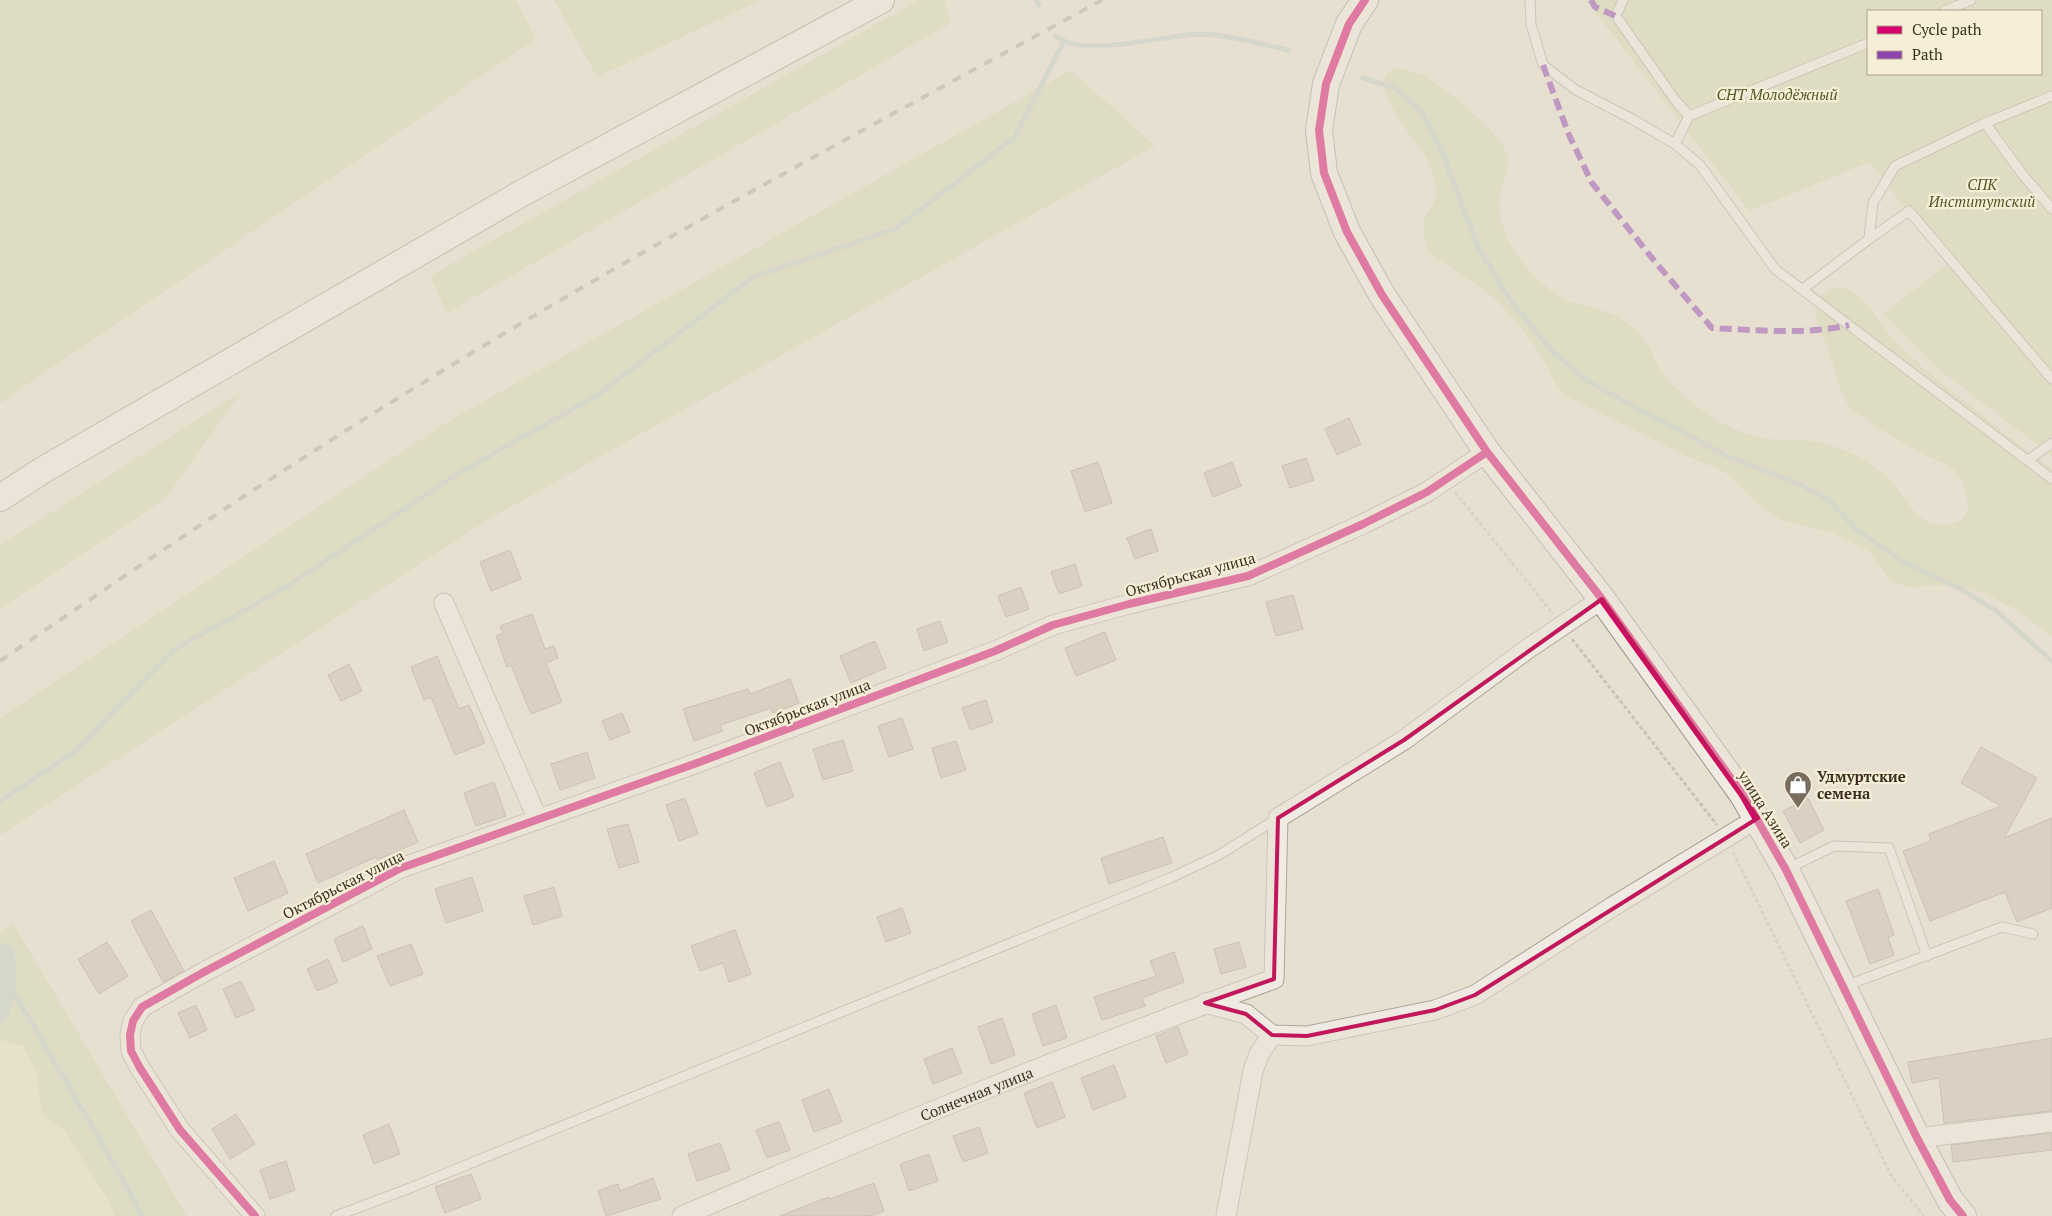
<svg xmlns="http://www.w3.org/2000/svg" width="2052" height="1216" viewBox="0 0 2052 1216" font-family="'PT Serif',serif">
  <rect width="100%" height="100%" fill="#e7e0d1"/>
  <!-- farmland -->
  <path fill="#e6dfc2" d="M 0,1040 L 22,1046 L 37,1073 L 43,1114 L 64,1130 L 109,1202 L 115,1216 L 0,1216 Z"/>
  <!-- green -->
  <path fill="#d6d7b3" fill-rule="evenodd" d="M 0,0 L 516,0 L 536,39 L 0,403 Z
    M 554,0 L 761,0 L 597,77 Z
    M 919,0 L 944,0 L 951,23 L 447,313 L 430,276 Z
    M 1586,0 L 2052,0 L 2052,456 L 1946,375 L 1883,314 L 1947,264 L 1870,162 L 1749,211 ZM 1868,11 L 2041,11 L 2041,74 L 1868,74 Z
    M 1398,68 C 1409,70 1421,73 1431,80 C 1448,91 1508,138 1508,158 C 1509,170 1501,187 1500,199 C 1497,236 1522,265 1548,288 C 1570,308 1601,304 1625,321 C 1632,326 1640,332 1645,340 C 1653,351 1656,366 1665,376 C 1690,404 1727,432 1765,438 C 1786,442 1806,438 1827,444 C 1849,451 1872,462 1888,478 C 1901,490 1909,510 1925,520 C 1936,527 1963,527 1967,511 C 1969,505 1967,497 1965,490 C 1958,463 1940,464 1919,452 C 1903,443 1860,419 1849,406 C 1838,392 1835,371 1830,354 C 1825,336 1806,312 1822,295 C 1826,291 1834,287 1841,288 C 1863,290 1877,320 1890,335 C 1917,365 1949,389 1980,413 C 2004,432 2027,452 2052,469 L 2052,636 L 2013,608 L 1982,592 L 1961,587 L 1938,585 L 1912,588 L 1891,582 L 1869,551 L 1833,533 L 1781,520 L 1762,508 L 1731,477 L 1721,470 L 1684,455 L 1566,396 C 1554,384 1549,369 1540,354 C 1530,339 1517,323 1505,309 C 1491,292 1463,277 1445,263 C 1440,260 1433,256 1430,252 C 1423,242 1421,226 1426,215 C 1428,210 1433,205 1435,199 C 1438,187 1431,169 1426,158 C 1418,143 1357,76 1398,68 Z
    M 1071,70 L 1155,146 L 491,518 L 0,835 L 0,718 L 447,422 Z
    M 242,391 L 166,498 L 0,609 L 0,545 Z
    M 13,923 L 187,1216 L 115,1216 L 109,1202 L 64,1130 L 42,1114 L 37,1073 L 23,1046 L 0,1040 L 0,932 Z"/>
  <!-- water -->
  <path fill="#bcccc2" d="M 3,944 L 15,949 L 16,996 L 6,1020 L 0,1022 L 0,945 Z"/>
  <g fill="none" stroke-linecap="round" stroke-linejoin="round">
    <!-- stream -->
    <path stroke="#bcccc2" stroke-width="5" d="M 1036,0 L 1039,5
      M 1056,36 C 1082,59 1164,35 1198,34 C 1228,34 1260,44 1289,50
      M 1363,78 L 1395,88 L 1420,110 L 1441,149 L 1478,247 L 1510,300 L 1554,353 L 1589,382 L 1727,456 L 1799,484 L 1828,499 L 1858,531 L 1905,563 L 1959,588 L 1995,610 L 2052,661
      M 0,801 L 73,753 L 175,649 L 288,586 L 457,474 L 596,396 L 753,277 L 895,229 L 1015,137 L 1063,43
      M 16,996 L 114,1164 L 142,1216"/>
  </g>
  <!-- building -->
  <path fill="#cbbfb2" stroke="#a89c90" d="M 1349,418 L 1361,444 L 1337,455 L 1325,429 Z
    M 1306,458 L 1314,480 L 1290,488 L 1282,466 Z
    M 1098,462 L 1112,503 L 1085,512 L 1071,471 Z
    M 1232,462 L 1241,486 L 1213,497 L 1204,473 Z
    M 1151,529 L 1158,551 L 1135,559 L 1127,538 Z
    M 510,550 L 521,579 L 491,591 L 480,562 Z
    M 1075,564 L 1082,586 L 1059,594 L 1051,572 Z
    M 1021,587 L 1029,609 L 1006,617 L 998,596 Z
    M 1293,595 L 1303,629 L 1276,636 L 1266,602 Z
    M 532,614 L 545,649 L 554,646 L 558,658 L 546,663 L 562,702 L 531,714 L 511,665 L 507,667 L 496,636 L 503,633 L 500,626 Z
    M 940,621 L 948,642 L 924,651 L 917,629 Z
    M 1105,632 L 1116,660 L 1076,676 L 1065,648 Z
    M 875,641 L 886,668 L 851,683 L 840,656 Z
    M 437,656 L 459,709 L 469,705 L 485,743 L 455,755 L 431,697 L 424,700 L 411,667 Z
    M 349,664 L 362,691 L 341,701 L 328,675 Z
    M 790,679 L 799,703 L 773,713 L 771,708 L 720,725 L 723,731 L 694,741 L 683,709 L 748,689 L 750,694 Z
    M 986,700 L 993,722 L 970,730 L 962,708 Z
    M 622,713 L 630,732 L 610,740 L 602,721 Z
    M 902,718 L 913,749 L 889,757 L 878,726 Z
    M 843,740 L 853,771 L 823,780 L 813,749 Z
    M 956,741 L 966,770 L 941,778 L 932,748 Z
    M 1981,747 L 2037,778 L 2004,838 L 2052,818 L 2052,908 L 2017,922 L 2005,892 L 1930,921 L 1903,851 L 1931,841 L 1929,834 L 2001,806 L 1961,783 Z
    M 587,752 L 595,778 L 560,790 L 551,764 Z
    M 780,762 L 794,797 L 767,807 L 754,773 Z
    M 494,782 L 506,816 L 476,826 L 464,793 Z
    M 685,798 L 698,834 L 679,841 L 666,805 Z
    M 1808,798 L 1824,830 L 1800,843 L 1783,811 Z
    M 404,810 L 418,842 L 377,860 L 376,857 L 318,883 L 306,854 Z
    M 628,824 L 639,862 L 619,868 L 607,829 Z
    M 1163,837 L 1172,863 L 1109,884 L 1101,858 Z
    M 274,861 L 288,893 L 248,911 L 234,878 Z
    M 472,877 L 483,911 L 446,923 L 435,889 Z
    M 554,887 L 562,916 L 533,925 L 524,896 Z
    M 1878,889 L 1894,935 L 1888,937 L 1894,955 L 1870,964 L 1846,901 Z
    M 902,908 L 911,933 L 886,942 L 877,917 Z
    M 151,910 L 184,971 L 163,982 L 131,921 Z
    M 363,926 L 372,949 L 343,962 L 334,939 Z
    M 735,930 L 751,974 L 729,982 L 723,963 L 700,971 L 691,946 Z
    M 107,942 L 128,976 L 99,994 L 78,959 Z
    M 1239,942 L 1246,967 L 1221,974 L 1214,949 Z
    M 411,944 L 423,974 L 390,986 L 377,956 Z
    M 1174,952 L 1184,982 L 1142,998 L 1145,1006 L 1102,1020 L 1094,997 L 1156,976 L 1150,961 Z
    M 328,959 L 338,982 L 317,991 L 307,969 Z
    M 241,981 L 255,1010 L 236,1018 L 223,989 Z
    M 196,1005 L 207,1030 L 190,1038 L 178,1013 Z
    M 1056,1005 L 1067,1038 L 1043,1046 L 1032,1014 Z
    M 1002,1018 L 1015,1055 L 991,1064 L 978,1027 Z
    M 1178,1027 L 1188,1054 L 1166,1063 L 1156,1036 Z
    M 2052,1038 L 2052,1111 L 1944,1123 L 1939,1078 L 1912,1083 L 1908,1062 Z
    M 952,1048 L 962,1073 L 933,1084 L 924,1059 Z
    M 1114,1065 L 1126,1097 L 1093,1110 L 1081,1078 Z
    M 1052,1082 L 1065,1117 L 1037,1128 L 1024,1093 Z
    M 829,1089 L 842,1122 L 814,1132 L 802,1100 Z
    M 236,1114 L 255,1144 L 230,1159 L 212,1129 Z
    M 779,1122 L 790,1150 L 767,1158 L 756,1130 Z
    M 389,1124 L 400,1154 L 374,1164 L 363,1135 Z
    M 979,1127 L 988,1153 L 963,1162 L 953,1136 Z
    M 2052,1133 L 2052,1150 L 1953,1162 L 1951,1145 Z
    M 720,1143 L 730,1170 L 697,1181 L 688,1154 Z
    M 929,1154 L 938,1181 L 909,1191 L 900,1164 Z
    M 286,1161 L 295,1190 L 270,1199 L 260,1170 Z
    M 471,1174 L 481,1199 L 445,1213 L 435,1187 Z
    M 653,1178 L 661,1199 L 606,1216 L 598,1191 L 618,1184 L 620,1191 Z
    M 874,1183 L 884,1211 L 870,1216 L 780,1216 L 828,1197 L 830,1199 Z"/>
  <g fill="none" stroke-linecap="round" stroke-linejoin="round">
    <defs>
      <path id="lane" d="M 1530,0 L 1531,24 L 1543,65 L 1576,90 L 1632,119 L 1675,144 L 1700,165 L 1775,269 L 2052,479
        M 1623,0 L 1616,16 L 1675,100 L 1689,116 L 1868,43
        M 1944,11 L 1971,0
        M 1985,123 L 2023,175 L 2052,209
        M 1675,144 L 1689,116
        M 1869,239 L 1909,211 L 2052,379
        M 1803,289 L 1869,239 L 1873,203 L 1895,166 L 1985,123 L 2052,96
        M 2028,460 L 2052,443
        M 1789,868 L 1834,846 L 1889,848 L 1927,956
        M 1845,986 L 2002,927 L 2033,934
        M 336,1216 L 410,1188 L 1170,878 L 1219,855 L 1278,818"/>
      <g id="street">
        <path d="M 444,603 L 538,820"/>
        <path d="M 1205,1003 L 1246,1014 L 1272,1035 L 1307,1036 L 1435,1010 L 1475,995 L 1612,907 L 1758,818"/>
        <path d="M 1917,1138 L 2052,1122"/>
        <path d="M 255,1216 L 180,1130 L 140,1068 L 131,1051 L 130,1035 L 133,1021 L 142,1007 L 204,972 L 401,868 L 697,763 L 995,651 L 1053,625 L 1129,604 L 1248,576 L 1363,524 L 1427,492 L 1487,452"/>
        <path id="s1" d="M 682,1216 C 877,1133 1074,1051 1274,979 L 1278,818 L 1404,740 L 1529,648 L 1602,599"/>
        <path d="M 1226,1216 L 1253,1071 L 1259,1054 L 1272,1035"/>
      </g>
      <path id="secondary" d="M 1365,0 L 1349,24 L 1326,84 L 1319,130 L 1324,173 L 1347,232 L 1382,295 L 1487,452 L 1602,599 L 1743,795 L 1786,870 L 1917,1138 L 1950,1200 L 1963,1216
        M 0,498 L 43,470 L 524,192 L 881,0"/>
    </defs>
    <!-- lane casing -->
    <use href="#lane" stroke="#ada599" stroke-width="11"/>
    <!-- street casing -->
    <use href="#street" stroke="#ada599" stroke-width="21"/>
    <!-- secondary casing -->
    <use href="#secondary" stroke="#9c958a" stroke-width="28"/>
    <!-- path -->
    <path stroke="#c8c2b9" stroke-width="3" stroke-dasharray="4 2.5" stroke-linecap="butt" d="M 1455,492 L 1553,614
      M 1572,639 L 1717,825
      M 1733,852 L 1892,1177 L 1924,1216"/>
    <!-- lane -->
    <use href="#lane" stroke="#efebe3" stroke-width="9"/>
    <!-- street -->
    <use href="#street" stroke="#efebe3" stroke-width="19"/>
    <!-- secondary -->
    <use href="#secondary" stroke="#efebe3" stroke-width="26"/>
    <!-- rail -->
    <path stroke="#afaaa2" stroke-width="4" stroke-dasharray="9 9" stroke-linecap="butt" d="M 0,661 C 137,567 274,474 416,387 C 639,249 871,126 1102,0"/>
    <!-- quiet -->
    <path stroke="#8e44ad" stroke-width="6" stroke-dasharray="12 6" stroke-linecap="butt" d="M 1591,0 L 1595,7 L 1616,16
      M 1543,65 L 1569,135 L 1592,183 L 1656,263 L 1712,328 C 1754,330 1809,335 1849,325"/>
    <defs>
      <path id="cycleway" d="M 1365,0 L 1349,24 L 1326,84 L 1319,130 L 1324,173 L 1347,232 L 1382,295 L 1487,452 L 1602,599 L 1743,795 L 1786,870 L 1917,1138 L 1950,1200 L 1963,1216
        M 255,1216 L 180,1130 L 140,1068 L 131,1051 L 130,1035 L 133,1021 L 142,1007 L 204,972 L 401,868 L 697,763 L 995,651 L 1053,625 L 1129,604 L 1248,576 L 1363,524 L 1427,492 L 1487,452"/>
    </defs>
    <!-- cycleway casing -->
    <use href="#cycleway" stroke="#f7eed8" stroke-width="11"/>
    <!-- cycleway -->
    <use href="#cycleway" stroke="#d6006c" stroke-width="8"/>
  </g>
  <!-- marked area -->
  <path d="M0 0H2052V1216H0ZM 1602,599 L 1758,818 L 1475,995 L 1435,1010 L 1307,1036 L 1272,1035 L 1246,1014 L 1205,1003 L 1274,979 L 1278,818 L 1404,740 Z" fill="#e7e0d1" fill-opacity=".55" fill-rule="evenodd"/>
  <path fill="none" stroke="#c2185b" stroke-width="4" stroke-linejoin="round" d="M 1602,599 L 1758,818 L 1475,995 L 1435,1010 L 1307,1036 L 1272,1035 L 1246,1014 L 1205,1003 L 1274,979 L 1278,818 L 1404,740 Z"/>
  <!-- icons -->
  <defs>
    <symbol id="shop-pin" viewBox="-11 -11 22 30"><path d="M0 17L-7.5 6A9.5 9.5 0 1 1 7.5 6Z" fill="#786c5e" stroke="#f7eed8"/><path d="M-5-2.5h2.3a2.7 3.5 0 0 1 5.4 0H5L5.5 6h-11ZM-1.5-2.5h3a1.5 2.3 0 0 0-3 0Z" fill="#fff"/></symbol>
  </defs>
  <g fill-rule="evenodd">
    <use href="#shop-pin" x="1782" y="769" width="32" height="43"/>
  </g>
  <g text-anchor="middle" dominant-baseline="central" stroke-width="4.5" stroke-linejoin="round" paint-order="stroke">
    <!-- park labels -->
    <g font-size="15" font-style="italic" fill="#4d5a26" stroke="#f7eed8">
      <text x="1777" y="94">СНТ Молодёжный</text>
      <text x="1982" y="184">СПК<tspan x="1982" dy="17">Институтский</tspan></text>
    </g>
    <!-- street labels -->
    <g font-size="15" fill="#3d2e20" stroke="#f7eed8">
      <text transform="translate(1190 574) rotate(-15)">Октябрьская улица</text>
      <text transform="translate(807 707) rotate(-21)">Октябрьская улица</text>
      <text transform="translate(1766 809) rotate(58)">улица Азина</text>
      <text transform="translate(343 884) rotate(-27)">Октябрьская улица</text>
      <text stroke="none"><textPath href="#s1" startOffset="319">Солнечная улица</textPath></text>
    </g>
    <!-- poi labels -->
    <g font-size="15" font-weight="bold" fill="#3d2e20" stroke="#f7eed8" text-anchor="start">
      <text x="1817" y="776">Удмуртские<tspan x="1817" dy="17">семена</tspan></text>
    </g>
  </g>
  <!-- legend -->
  <rect x="1867" y="10" width="175" height="65" fill="#f7eed8" stroke="#ada18e"/>
  <rect x="1877" y="26" width="25" height="8" fill="#d6006c" stroke="#ada18e"/>
  <text x="1912" y="35" font-size="15" fill="#3d2e20">Cycle path</text>
  <rect x="1877" y="51" width="25" height="8" fill="#8e44ad" stroke="#ada18e"/>
  <text x="1912" y="60" font-size="15" fill="#3d2e20">Path</text>
</svg>
